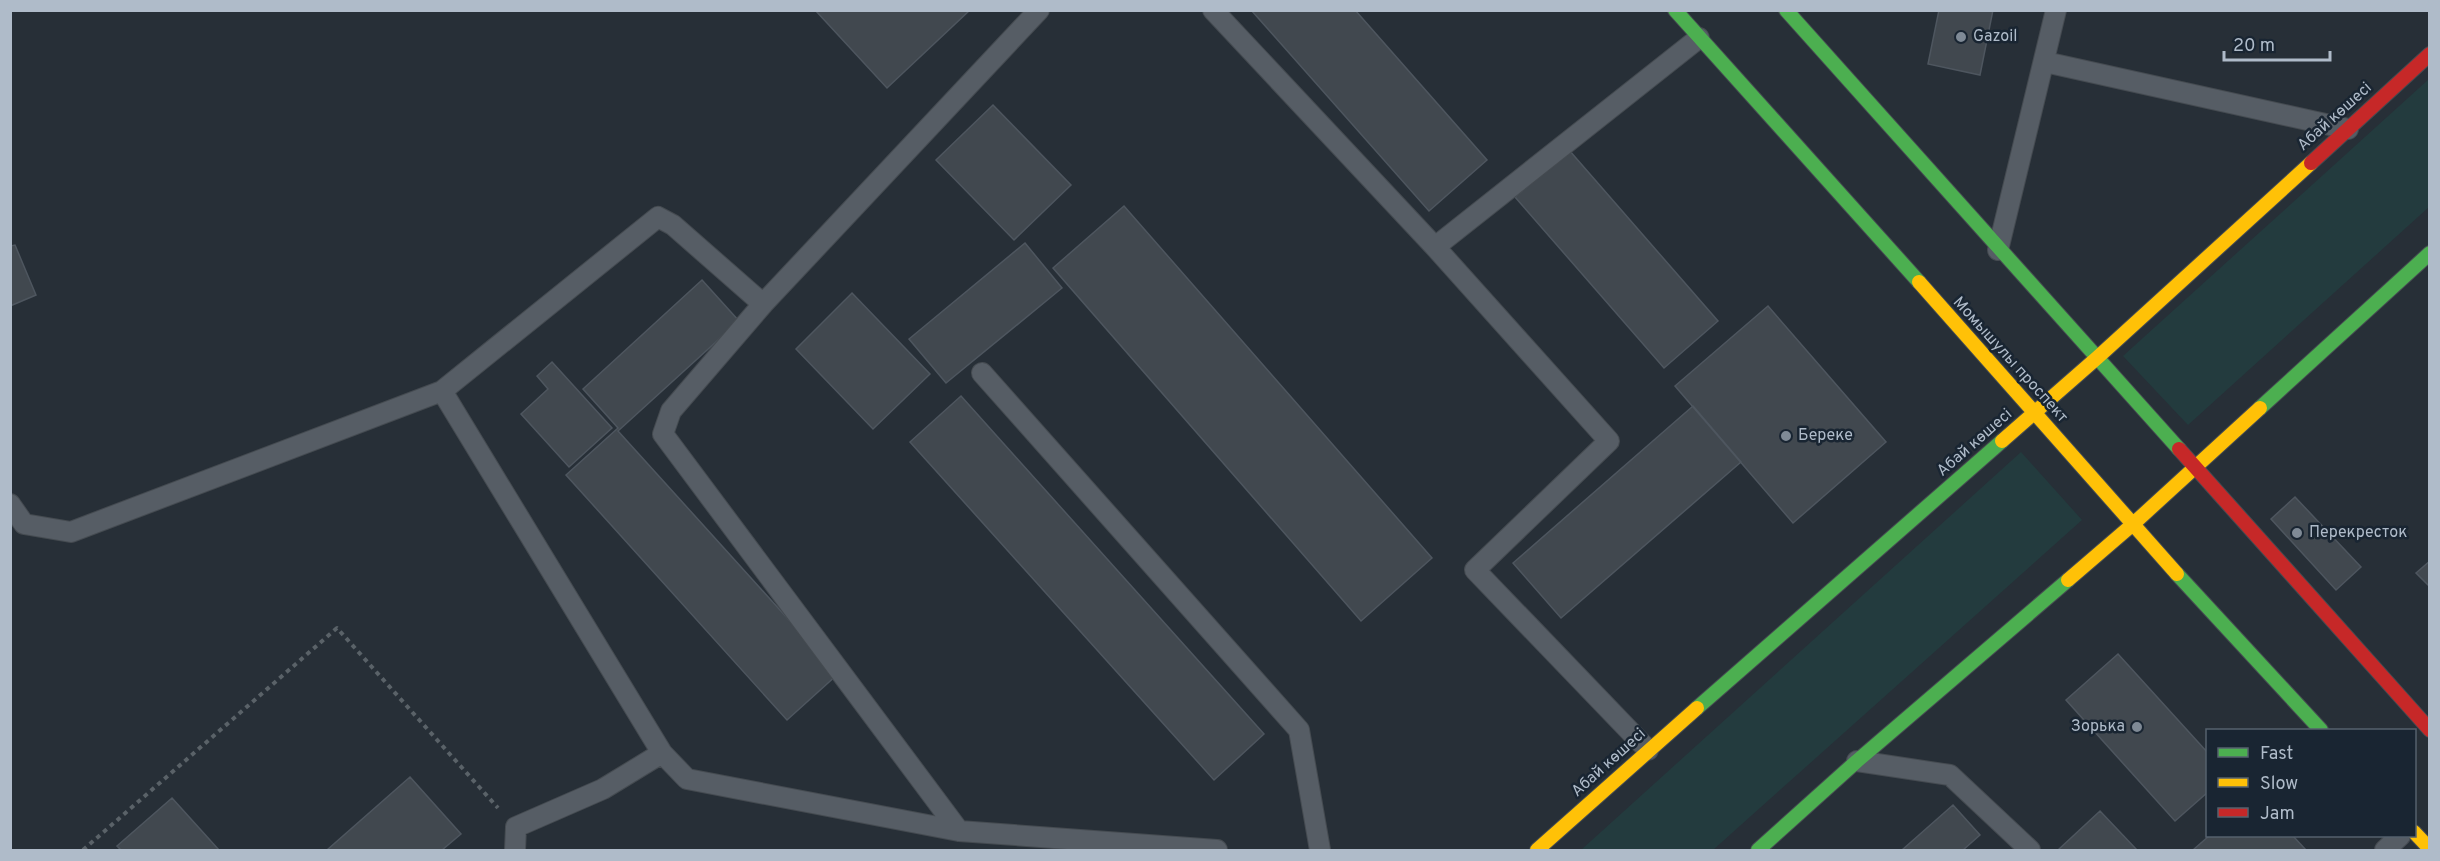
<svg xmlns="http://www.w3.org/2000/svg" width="2440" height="861" viewBox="0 0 2440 861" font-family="Overpass,sans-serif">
  <rect width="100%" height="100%" fill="#272f37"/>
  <!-- green -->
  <path fill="#233b3e" d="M 2429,79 L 2429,207 L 2188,425 L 2123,356 Z
    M 2021,452 L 2082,520 L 1713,850 L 1581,850 Z"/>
  <!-- building -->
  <path fill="#41484f" stroke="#4e565f" stroke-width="1.5" d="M 815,10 L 970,10 L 887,88 Z
    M 1251,10 L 1355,10 L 1487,160 L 1429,211 Z
    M 1939,10 L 1993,10 L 1980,75 L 1928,64 Z
    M 993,105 L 1071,185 L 1014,240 L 936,160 Z
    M 1569,150 L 1718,321 L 1664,368 L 1515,197 Z
    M 1124,206 L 1432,558 L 1361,621 L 1053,268 Z
    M 1025,243 L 1062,288 L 946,383 L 909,339 Z
    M 15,245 L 36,295 L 10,306 L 10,246 Z
    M 702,280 L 739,321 L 618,431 L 838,674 L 787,720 L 566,475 L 618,428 L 583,389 Z
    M 852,293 L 930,374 L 873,429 L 796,349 Z
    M 1768,306 L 1886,442 L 1793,523 L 1675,386 Z
    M 552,362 L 612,428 L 569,467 L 521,414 L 548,389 L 537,376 Z
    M 961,396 L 1264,734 L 1214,780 L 910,442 Z
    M 1693,406 L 1741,462 L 1561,618 L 1513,563 Z
    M 2295,497 L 2361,567 L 2336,590 L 2271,519 Z
    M 2430,561 L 2430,587 L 2416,573 Z
    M 2118,654 L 2208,753 L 2208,792 L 2175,821 L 2066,700 Z
    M 410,777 L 461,834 L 442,850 L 327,850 Z
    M 172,798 L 219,850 L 121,850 L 117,846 Z
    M 1953,805 L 1980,835 L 1963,850 L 1902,850 Z
    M 2100,811 L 2137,850 L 2058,850 Z
    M 2209,836 L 2293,836 L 2306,850 L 2193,850 Z"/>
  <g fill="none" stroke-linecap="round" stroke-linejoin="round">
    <defs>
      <path id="lane" d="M 1213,10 L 1435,247
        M 2045,62 L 2348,129
        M 1998,250 L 2056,10
        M 763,304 L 1039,10
        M 982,373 L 1299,730 L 1320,850
        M 10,504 L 24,524 L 71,532 L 442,391
        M 1648,750 L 1475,570 L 1609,441 L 1435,247 L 1699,38
        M 1857,761 L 1950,775 L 2030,850
        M 959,831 L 663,434 L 671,411 L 763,304 L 673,225 L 658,217 L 442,391 L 662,753 L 687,779 L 959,831 L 1217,850
        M 515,850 L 516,827 L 603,789 L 662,753
        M 2385,850 L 2400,836"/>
      <path id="fast" d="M 1675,10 L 1919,282
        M 1786,10 L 2179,449
        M 2260,408 L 2430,253
        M 2177,574 L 2321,730
        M 1697,708 L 2002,441
        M 1758,850 L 1857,761 L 2068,580"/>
      <path id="slow" d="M 1919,282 L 2177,574
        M 2002,441 L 2098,357 L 2311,163
        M 2068,580 L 2132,525 L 2260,408
        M 2414,832 L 2430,849
        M 1537,850 L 1697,708"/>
      <path id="jam" d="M 2311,163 L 2430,54
        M 2179,449 L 2430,730"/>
    </defs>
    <!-- lane casing -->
    <use href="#lane" stroke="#454b51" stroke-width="22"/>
    <!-- fast casing -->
    <use href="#fast" stroke="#454b51" stroke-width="16"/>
    <!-- slow casing -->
    <use href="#slow" stroke="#454b51" stroke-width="16"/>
    <!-- jam casing -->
    <use href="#jam" stroke="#454b51" stroke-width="16"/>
    <!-- path -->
    <path stroke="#5a6268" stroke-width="4" stroke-dasharray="4.5 4.5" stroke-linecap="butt" d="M 83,850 L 337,628 L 498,808"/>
    <!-- lane -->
    <use href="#lane" stroke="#565d65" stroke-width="20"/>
    <!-- fast -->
    <use href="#fast" stroke="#4caf50" stroke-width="14"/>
    <!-- slow -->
    <use href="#slow" stroke="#ffc107" stroke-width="14"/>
    <!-- jam -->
    <use href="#jam" stroke="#c62828" stroke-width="14"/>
  </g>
  <!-- markers -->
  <g fill="#7f8a96" stroke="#192532" stroke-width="2">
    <circle cx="1961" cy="37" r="6"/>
    <circle cx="1786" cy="436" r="6"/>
    <circle cx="2297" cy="533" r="6"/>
    <circle cx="2137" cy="727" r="6"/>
  </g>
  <g text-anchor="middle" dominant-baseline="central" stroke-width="5" stroke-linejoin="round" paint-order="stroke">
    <!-- poi labels -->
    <g font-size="16" fill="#afbbc9" stroke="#192532" text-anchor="start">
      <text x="1973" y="37">Gazoil</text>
      <text x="1798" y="436">Береке</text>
      <text x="2309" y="533">Перекресток</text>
      <text x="2125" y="727" text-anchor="end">Зорька</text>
    </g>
    <!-- street labels -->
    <g font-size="16" fill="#afbbc9" stroke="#192532">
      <text transform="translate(2335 117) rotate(-42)">Абай көшесі</text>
      <text transform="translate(2010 360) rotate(48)">Момышулы проспект</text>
      <text transform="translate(1975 443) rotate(-41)">Абай көшесі</text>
      <text transform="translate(1609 763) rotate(-42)">Абай көшесі</text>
    </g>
  </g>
  <!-- border -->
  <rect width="2440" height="861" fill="none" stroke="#afbbc9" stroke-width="24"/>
  <!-- legend -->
  <rect x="2206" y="729" width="210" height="108" fill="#192532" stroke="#55616e" stroke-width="1.5"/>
  <rect x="2218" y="748" width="30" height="9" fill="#4caf50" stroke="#55616e" stroke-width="1.5"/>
  <text x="2260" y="759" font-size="18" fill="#afbbc9">Fast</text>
  <rect x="2218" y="778" width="30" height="9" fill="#ffc107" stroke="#55616e" stroke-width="1.5"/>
  <text x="2260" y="789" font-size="18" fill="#afbbc9">Slow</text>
  <rect x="2218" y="808" width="30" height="9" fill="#c62828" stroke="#55616e" stroke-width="1.5"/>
  <text x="2260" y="819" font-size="18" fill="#afbbc9">Jam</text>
  <!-- scale -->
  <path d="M2224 51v9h106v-9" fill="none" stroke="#afbbc9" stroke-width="3"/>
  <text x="2233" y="51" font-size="18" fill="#afbbc9" stroke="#192532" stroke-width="4.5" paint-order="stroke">20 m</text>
</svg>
